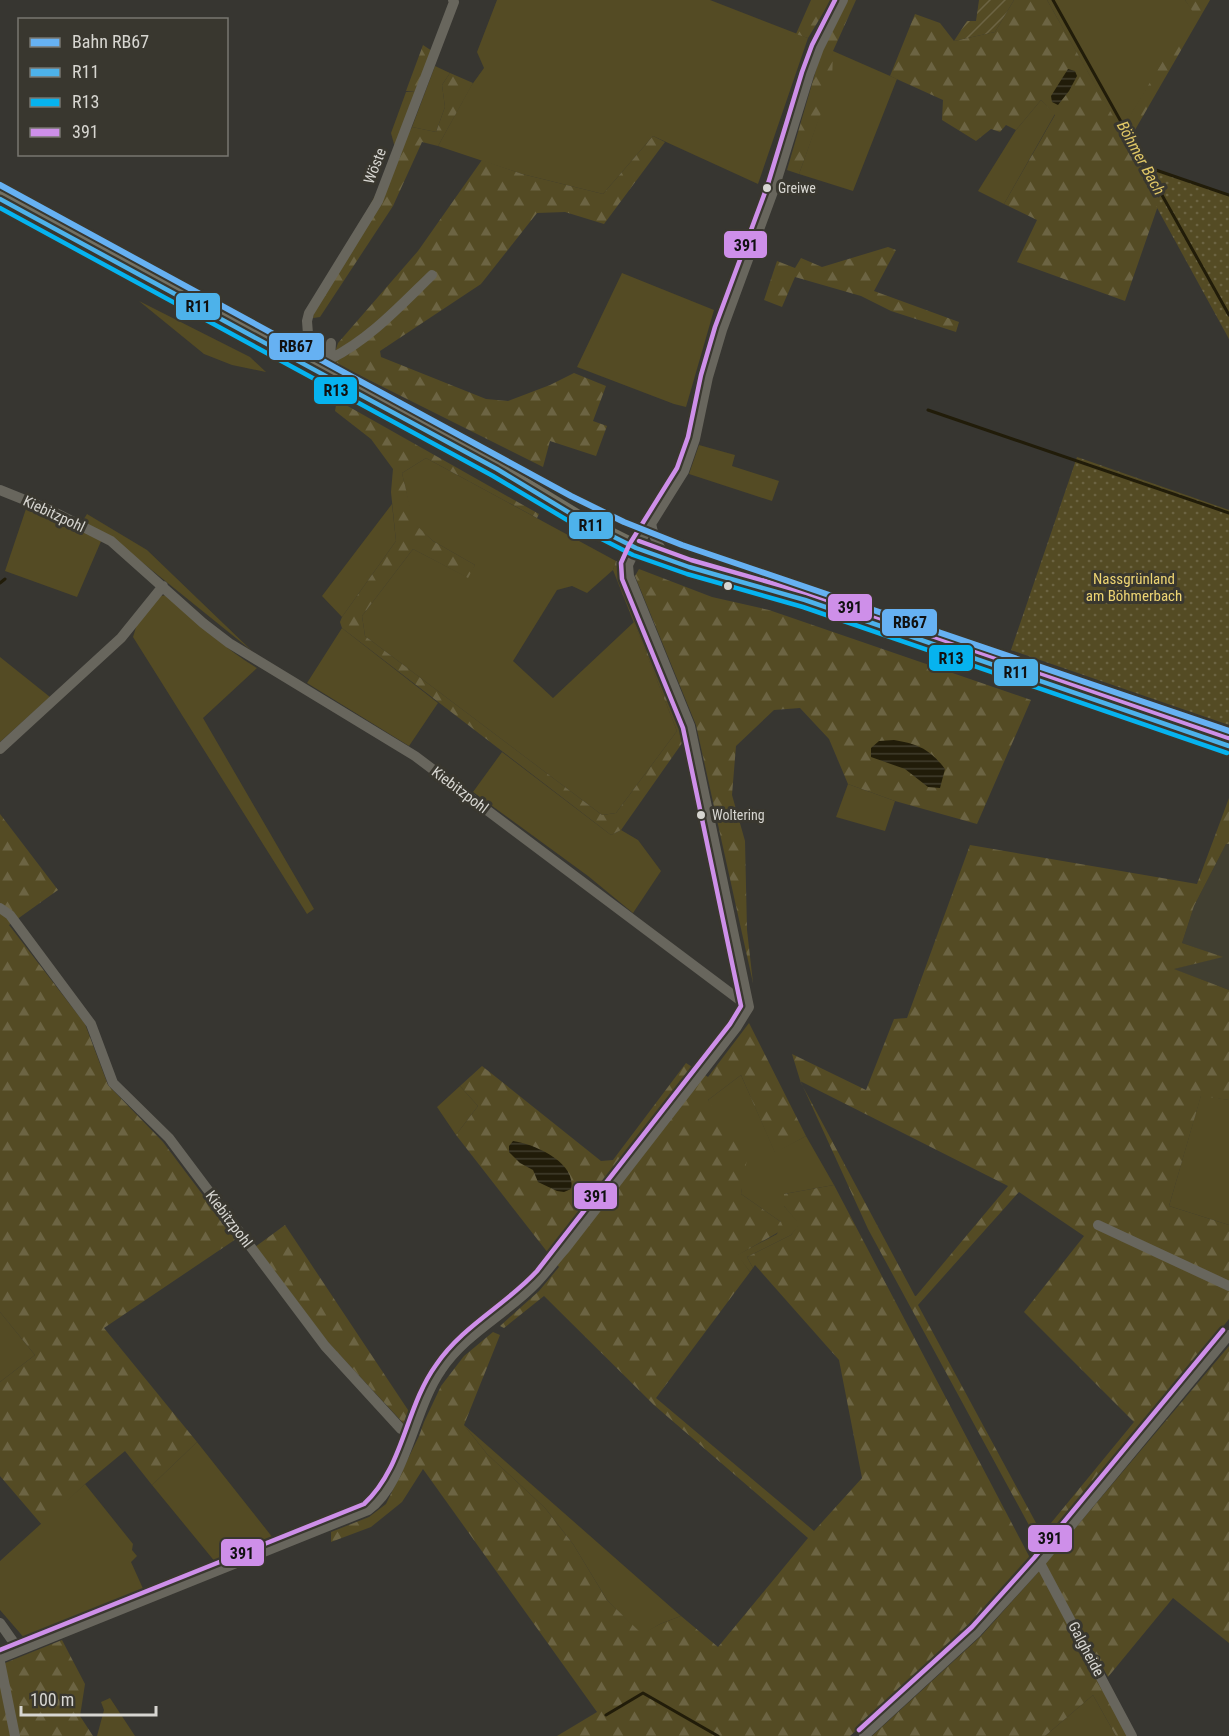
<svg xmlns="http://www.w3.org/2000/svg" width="1229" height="1736" viewBox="0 0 1229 1736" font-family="'Roboto Condensed',sans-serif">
  <defs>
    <pattern id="forest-firs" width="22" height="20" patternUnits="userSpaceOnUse" patternTransform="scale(1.5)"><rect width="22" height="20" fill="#544b24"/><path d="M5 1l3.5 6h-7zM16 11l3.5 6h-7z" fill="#6c6443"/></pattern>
    <pattern id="park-dots" width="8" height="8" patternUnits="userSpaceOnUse" patternTransform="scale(1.5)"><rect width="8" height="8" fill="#544b24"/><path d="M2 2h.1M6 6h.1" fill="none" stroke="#6c6443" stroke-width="1.8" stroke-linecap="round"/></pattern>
    <pattern id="garden-furrows" width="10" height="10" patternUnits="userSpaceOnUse" patternTransform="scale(1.5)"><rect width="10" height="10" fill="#544b24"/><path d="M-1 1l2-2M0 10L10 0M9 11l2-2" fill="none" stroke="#6c6443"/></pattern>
    <pattern id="water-rules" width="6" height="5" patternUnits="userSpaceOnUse" patternTransform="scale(1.5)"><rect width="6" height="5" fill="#211c09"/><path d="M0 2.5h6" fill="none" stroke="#403c2c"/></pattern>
  </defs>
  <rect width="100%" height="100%" fill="#373631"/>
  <!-- built -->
  <path fill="#413f31" d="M 1226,844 L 1229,844 L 1229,990 L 1173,969 L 1221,957 L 1182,943 L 1194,906 Z"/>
  <!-- grass -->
  <path fill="#544b24" d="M 497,0 L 710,0 L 808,38 L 758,184 L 653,136 L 603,194 L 522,174 L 438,146 L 471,86 L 484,68 L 477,52 Z
    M 1047,0 L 1185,0 L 1194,12 L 1121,131 Z
    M 833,51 L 897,79 L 853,191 L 799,174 L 818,120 Z
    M 435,66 L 450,73 L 442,85 L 445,107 L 436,132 L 412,127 Z
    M 416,91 L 395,148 L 391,133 L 406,92 Z
    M 1041,100 L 1055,114 L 1004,204 L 978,191 L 1016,130 Z
    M 622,273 L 714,310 L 686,407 L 674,404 L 577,367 Z
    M 139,301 L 250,357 L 266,372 L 232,365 L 204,354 Z
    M 699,445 L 735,455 L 732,466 L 779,481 L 772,501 L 689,474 Z
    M 426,458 L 616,561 L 613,570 L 587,593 L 572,586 L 557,590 L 513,661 L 553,698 L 634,622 L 677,731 L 616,813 L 602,815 L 365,636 L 362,616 L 413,549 L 467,577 L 475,565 L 433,541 L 413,523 L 402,473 Z
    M 28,503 L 102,539 L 77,597 L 5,571 Z
    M 392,504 L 396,541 L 342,617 L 322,596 Z
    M 87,514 L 147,550 L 252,651 L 138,559 L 82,522 Z
    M 168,595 C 196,622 224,648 257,668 L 203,718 L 314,909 L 307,914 L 133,637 L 137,624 L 160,596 Z
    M 342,628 L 438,703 L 409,746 L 307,683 Z
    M 0,657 L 50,697 L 0,742 Z
    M 502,752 L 611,835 L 621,830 L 638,840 L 661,871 L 633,913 L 588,876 L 473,792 Z
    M 848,784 L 895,801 L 885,831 L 836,817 Z
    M 741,1075 L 775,1152 L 806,1136 L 834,1185 L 784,1194 L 784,1206 L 800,1224 L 791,1235 L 747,1257 L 753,1268 L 750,1272 L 737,1255 L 777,1234 L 781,1222 L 741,1194 L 742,1186 L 708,1100 Z
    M 460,1086 L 478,1106 L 456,1135 L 437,1107 Z
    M 1201,1095 L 1229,1100 L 1229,1225 L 1169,1206 Z
    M 0,1312 L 35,1355 L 0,1382 Z
    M 464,1425 L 681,1616 L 660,1624 L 642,1635 L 607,1600 L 573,1544 L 545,1508 L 487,1454 Z
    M 197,1442 L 273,1538 L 216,1563 L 152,1485 Z
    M 85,1484 L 133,1544 L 132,1550 L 137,1556 L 131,1562 L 145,1593 L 26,1640 L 0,1610 L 0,1561 Z
    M 1093,1695 L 1116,1736 L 1045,1736 Z
    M 110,1698 L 135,1736 L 97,1736 L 104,1710 L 101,1702 Z"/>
  <!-- forest -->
  <path fill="url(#forest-firs)" fill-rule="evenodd" d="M 811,0 L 831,0 L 808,38 L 796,34 Z
    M 847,0 L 856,0 L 833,51 L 832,83 L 799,174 L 787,170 L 823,46 Z
    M 1014,0 L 1047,0 L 1121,130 L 1193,12 L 1185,0 L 1210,0 L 1128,142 L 1160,200 L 1125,301 L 1017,262 L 1037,220 L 1004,204 L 1055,115 L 1041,100 L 1016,130 L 1006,125 L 1000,132 L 991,129 L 976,141 L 942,120 L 943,100 L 890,76 L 915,14 L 940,23 L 954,41 L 995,32 Z
    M 423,45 L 432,51 L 416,91 L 406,91 Z
    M 450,73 L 473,83 L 438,146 L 422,142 L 393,206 L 320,317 L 313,318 L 315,307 L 412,127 L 436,132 L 445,107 L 442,85 Z
    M 653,136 L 665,142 L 604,224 L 565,212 L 537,213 L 481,284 L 380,351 L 381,357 L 486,399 L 508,401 L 550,385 L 574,373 L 606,386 L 593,421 L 607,426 L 596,456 L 550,441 L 543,467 L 333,362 L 333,358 L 338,343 L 418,251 L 482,160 L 522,174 L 603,194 Z
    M 888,247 L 896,250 L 874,291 L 959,322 L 956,332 L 891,311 L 861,296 L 795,277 L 782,307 L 764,300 L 777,261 L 795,268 L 801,258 L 822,267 Z
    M 337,400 L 539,514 L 537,518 L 426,458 L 402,473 L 414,523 L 433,541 L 475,565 L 468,578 L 413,549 L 362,616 L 365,636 L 602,815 L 616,813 L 677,731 L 613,570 L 616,561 L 623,564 L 622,574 L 684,727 L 685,739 L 621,830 L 611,835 L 342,628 L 340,622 L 342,617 L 396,541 L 391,492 L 393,469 L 371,439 L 335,411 Z
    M 639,569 L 712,597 L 769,610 L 1031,700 L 977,824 L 895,801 L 848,784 L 829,739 L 800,708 L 774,710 L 736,746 L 732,795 L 745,841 L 747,930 L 753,983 L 696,725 L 635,576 Z
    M 1229,798 L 1229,844 L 1226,844 L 1194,906 L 1182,943 L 1223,957 L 1174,969 L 1229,990 L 1229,1100 L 1201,1096 L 1169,1206 L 1229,1225 L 1229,1319 L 1043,1551 L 868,1229 L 800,1080 L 792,1054 L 866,1090 L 894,1019 L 907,1018 L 970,845 L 1197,884 ZM 800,1081 L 1008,1186 L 916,1296 L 915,1296 ZM 1019,1192 L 1084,1236 L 1024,1312 L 1134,1422 L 1042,1534 L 918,1305 Z
    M 0,814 L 58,890 L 9,925 L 85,1024 L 108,1085 L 163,1142 L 236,1239 L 104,1328 L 197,1442 L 152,1485 L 125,1451 L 85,1484 L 42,1525 L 0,1476 L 0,1382 L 35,1355 L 0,1312 Z
    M 749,1023 L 806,1136 L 775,1153 L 741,1075 L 708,1100 L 747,1159 L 741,1194 L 781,1222 L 783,1227 L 777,1233 L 738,1255 L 750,1272 L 656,1398 L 814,1531 L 862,1478 L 839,1360 L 755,1265 L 753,1268 L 747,1257 L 791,1235 L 799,1224 L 784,1206 L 784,1194 L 834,1185 L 1029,1556 L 1028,1569 L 972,1628 L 850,1736 L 557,1736 L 597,1712 L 423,1469 L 402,1502 L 371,1527 L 331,1542 L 331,1532 L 369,1517 L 386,1504 L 419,1436 L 424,1422 L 441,1386 L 464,1356 L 493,1332 L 500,1335 L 464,1425 L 487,1454 L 545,1508 L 573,1544 L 607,1600 L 642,1634 L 660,1624 L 681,1616 L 718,1647 L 808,1538 L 654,1405 L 544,1296 L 504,1328 L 500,1326 L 539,1291 L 559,1267 L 456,1135 L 478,1106 L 460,1086 L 482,1066 L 601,1161 L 613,1160 L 686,1063 L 708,1077 Z
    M 285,1225 L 414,1419 L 405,1425 L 325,1339 L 255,1247 Z
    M 1229,1346 L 1229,1643 L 1173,1598 L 1108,1677 L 1044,1565 Z
    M 1041,1569 L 1129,1736 L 1116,1736 L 1093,1695 L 1045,1736 L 872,1736 L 981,1636 Z
    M 62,1640 L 85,1684 L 80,1716 L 93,1736 L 0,1736 L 0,1665 Z"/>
  <!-- park -->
  <path fill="url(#park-dots)" d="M 1148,168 L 1229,196 L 1229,339 L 1156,206 L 1161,192 Z
    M 1077,457 L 1229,510 L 1229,725 L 1011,650 Z"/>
  <!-- garden -->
  <path fill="url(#garden-furrows)" d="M 979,0 L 1014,0 L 995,32 L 954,41 L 967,21 L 976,21 Z"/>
  <!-- water -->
  <path fill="url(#water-rules)" d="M 1068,69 L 1075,71 L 1077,76 L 1069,91 L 1058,105 L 1052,102 L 1051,96 Z
    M 894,740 C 918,744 930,749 945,769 L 940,788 L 928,787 L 905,769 L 871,757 L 871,748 L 879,741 Z
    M 513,1141 C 535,1144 577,1163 571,1189 L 564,1192 L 557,1191 L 538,1182 L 533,1170 L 520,1163 L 509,1152 L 509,1146 Z"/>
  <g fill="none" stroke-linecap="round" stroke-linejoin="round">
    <!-- stream -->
    <path stroke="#211c09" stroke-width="3" d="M 1053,0 L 1229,315
      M 1147,167 L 1229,195
      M 928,410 L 1229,513
      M 0,583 L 5,579
      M 606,1715 L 643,1693 L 718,1736"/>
    <!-- minor -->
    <path stroke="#68665d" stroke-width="10" d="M 308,334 L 307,321 L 309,313 L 378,201 L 454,2 L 453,0
      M 330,359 C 369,340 401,305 432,275
      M 323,375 L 330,359 L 331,343
      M 0,490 L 52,511 L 111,541 L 203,623 L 229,643 L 415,756 L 749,1007
      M 651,522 C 653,538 659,547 668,559
      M 0,749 L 121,638 L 163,586
      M 0,908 L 10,915 L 91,1024 L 113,1083 L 169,1138 L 325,1346 L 401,1429 L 411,1434
      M 1098,1225 L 1229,1286
      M 1040,1563 L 1132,1736
      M 0,1623 L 19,1650
      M 0,1658 L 368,1510 C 405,1485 414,1408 441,1370 C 465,1334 506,1314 535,1284 C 546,1273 555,1260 565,1249 L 736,1028 L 749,1007 L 690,726 L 629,576 L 628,565 L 636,548 L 684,471 L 695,439 L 708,377 L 722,330 L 774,189 L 809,75 L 819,48 L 843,0
      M 0,1662 L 15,1736
      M 864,1736 L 977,1632 L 1040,1563 L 1229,1335"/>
    <!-- primary -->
    <path stroke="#727063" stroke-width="16" d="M 0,199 L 497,469 L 588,524 L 636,548 L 689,567 L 805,600 L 1229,746"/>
    <defs>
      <path id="bus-1" d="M 0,199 L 497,469 L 588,524 L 636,548 L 689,567 L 805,600 L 1229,746"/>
      <path id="bus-2" d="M 0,208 L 493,476 L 584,530 L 633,555 L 687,574 L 803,607 L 1227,753"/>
      <path id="bus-3" d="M 639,541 L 691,560 L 807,593 L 1229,738
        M 0,1650 L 364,1504 C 404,1467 405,1408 436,1365 C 462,1326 506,1305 537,1271 L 730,1024 L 741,1006 L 683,728 L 622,579 L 621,563 L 629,545 L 677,468 L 688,437 L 701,375 L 715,327 L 767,187 L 802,72 L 812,45 L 835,0
        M 859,1730 L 972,1627 L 1034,1558 L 1223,1330"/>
    </defs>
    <!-- bus-1 casing -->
    <use href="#bus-1" stroke="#39372f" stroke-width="9"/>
    <!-- bus-2 casing -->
    <use href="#bus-2" stroke="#39372f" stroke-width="9"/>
    <!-- bus-3 casing -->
    <use href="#bus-3" stroke="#39372f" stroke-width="9"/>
    <!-- bus-1 -->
    <use href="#bus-1" stroke="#4db2ea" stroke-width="4.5"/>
    <!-- bus-2 -->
    <use href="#bus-2" stroke="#06b3ef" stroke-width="4.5"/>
    <!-- bus-3 -->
    <use href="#bus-3" stroke="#ce8fe9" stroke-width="4.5"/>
    <defs>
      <path id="rail-1" d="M 0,185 L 571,496 L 624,522 L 682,545 L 1229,731"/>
    </defs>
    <!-- rail-1 casing -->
    <use href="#rail-1" stroke="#39372f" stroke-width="10"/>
    <!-- rail-1 -->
    <use href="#rail-1" stroke="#66b1f2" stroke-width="6"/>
  </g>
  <!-- markers -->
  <g fill="#d7d6d1" stroke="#39372f" stroke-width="2">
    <circle cx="767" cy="188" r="5"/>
    <circle cx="728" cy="586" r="5"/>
    <circle cx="701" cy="815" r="5"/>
  </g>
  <g text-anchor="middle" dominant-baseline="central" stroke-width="6" stroke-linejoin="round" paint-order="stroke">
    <!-- bus labels -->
    <g font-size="14" fill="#d7d6d1" stroke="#39372f" text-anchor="start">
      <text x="778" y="188">Greiwe</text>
      <text x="712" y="815">Woltering</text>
    </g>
    <!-- street labels -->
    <g font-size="15" fill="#d7d6d1" stroke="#39372f">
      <text transform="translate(375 166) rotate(-69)">Wöste</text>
      <text transform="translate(54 514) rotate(25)">Kiebitzpohl</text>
      <text transform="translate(460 790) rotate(37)">Kiebitzpohl</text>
      <text transform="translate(229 1219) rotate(53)">Kiebitzpohl</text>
      <text transform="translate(1086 1649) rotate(62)">Galgheide</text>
    </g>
    <!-- park labels -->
    <g font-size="15" fill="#edd473" stroke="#39372f">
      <text x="1134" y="579">Nassgrünland<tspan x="1134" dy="17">am Böhmerbach</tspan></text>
    </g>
    <!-- water labels -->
    <g font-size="16" font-style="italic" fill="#e0c766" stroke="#39372f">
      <text transform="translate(1141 158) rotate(61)">Böhmer Bach</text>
    </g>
  </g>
  <g stroke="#39372f" stroke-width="2">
    <rect x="723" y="230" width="45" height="29" rx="6" fill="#ce8fe9"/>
    <rect x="175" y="292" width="46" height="29" rx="6" fill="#4db2ea"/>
    <rect x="268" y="332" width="57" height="29" rx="6" fill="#66b1f2"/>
    <rect x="313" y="376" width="45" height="29" rx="6" fill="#06b3ef"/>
    <rect x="568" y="511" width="46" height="29" rx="6" fill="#4db2ea"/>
    <rect x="827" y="593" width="46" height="29" rx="6" fill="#ce8fe9"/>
    <rect x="881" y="608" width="57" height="29" rx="6" fill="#66b1f2"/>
    <rect x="928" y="644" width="46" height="28" rx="6" fill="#06b3ef"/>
    <rect x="993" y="658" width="46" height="29" rx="6" fill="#4db2ea"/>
    <rect x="573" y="1182" width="45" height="28" rx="6" fill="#ce8fe9"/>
    <rect x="1027" y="1524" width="46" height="29" rx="6" fill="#ce8fe9"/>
    <rect x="220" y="1538" width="45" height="29" rx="6" fill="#ce8fe9"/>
  </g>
  <g font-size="16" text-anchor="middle" font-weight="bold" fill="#111">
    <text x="746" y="251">391</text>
    <text x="198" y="312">R11</text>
    <text x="296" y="352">RB67</text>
    <text x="336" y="396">R13</text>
    <text x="591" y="531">R11</text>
    <text x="850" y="613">391</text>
    <text x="910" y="628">RB67</text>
    <text x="951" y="664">R13</text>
    <text x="1016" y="678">R11</text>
    <text x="596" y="1202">391</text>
    <text x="1050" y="1544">391</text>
    <text x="242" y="1559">391</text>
  </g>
  <!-- legend -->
  <rect x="18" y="18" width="210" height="138" fill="#39372f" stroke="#787770" stroke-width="1.5"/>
  <rect x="30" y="38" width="30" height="9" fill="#66b1f2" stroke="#787770" stroke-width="1.5"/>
  <text x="72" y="48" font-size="18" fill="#d7d6d1">Bahn RB67</text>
  <rect x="30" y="68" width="30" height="9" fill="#4db2ea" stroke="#787770" stroke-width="1.5"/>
  <text x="72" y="78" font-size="18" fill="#d7d6d1">R11</text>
  <rect x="30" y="98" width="30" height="9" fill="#06b3ef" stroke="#787770" stroke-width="1.5"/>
  <text x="72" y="108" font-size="18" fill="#d7d6d1">R13</text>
  <rect x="30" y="128" width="30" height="9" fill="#ce8fe9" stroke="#787770" stroke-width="1.5"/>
  <text x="72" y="138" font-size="18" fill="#d7d6d1">391</text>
  <!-- scale -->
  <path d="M21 1706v9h135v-9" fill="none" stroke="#d7d6d1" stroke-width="3"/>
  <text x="30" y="1706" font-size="18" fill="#d7d6d1" stroke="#39372f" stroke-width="4.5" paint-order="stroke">100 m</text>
</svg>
